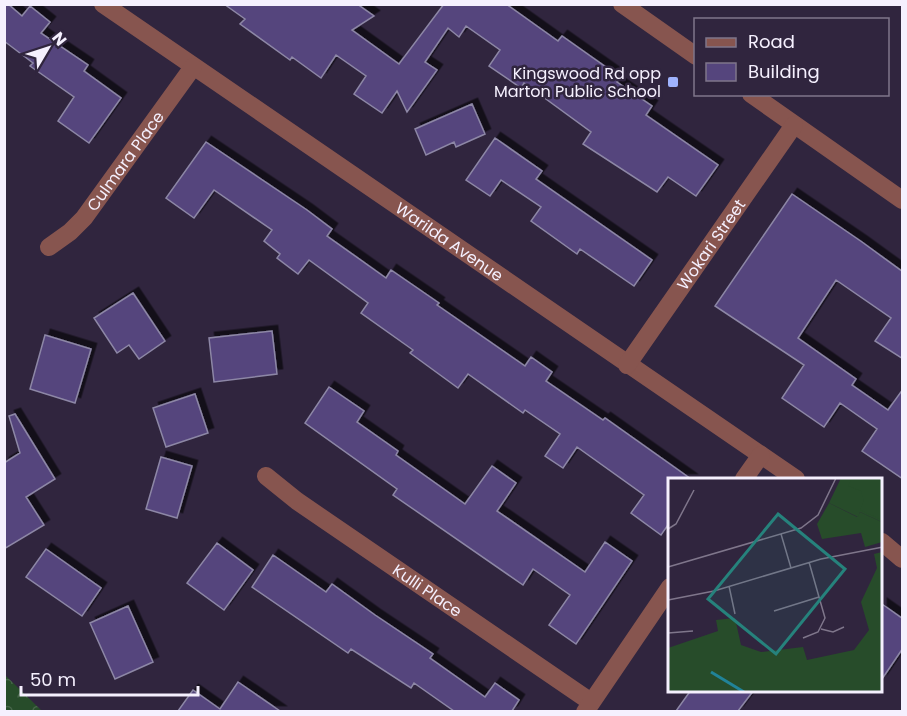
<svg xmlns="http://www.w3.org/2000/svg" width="907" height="716" viewBox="0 0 907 716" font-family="Poppins,sans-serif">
  <defs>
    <pattern id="forest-crowns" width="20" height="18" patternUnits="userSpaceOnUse" patternTransform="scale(1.5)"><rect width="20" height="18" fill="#274c2a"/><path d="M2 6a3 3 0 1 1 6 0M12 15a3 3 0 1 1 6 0" fill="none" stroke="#47664a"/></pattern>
    <filter id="shadow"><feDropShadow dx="5.5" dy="-5.5" stdDeviation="0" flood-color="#0009"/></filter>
  </defs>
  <rect width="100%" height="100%" fill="#30253e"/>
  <!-- forest -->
  <path fill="url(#forest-crowns)" d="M 4,675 L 5,675 L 42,711 L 5,711 Z"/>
  <!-- building -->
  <path fill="#55457d" stroke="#8d87a6" stroke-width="1.5" filter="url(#shadow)" d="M 4,4 L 8,4 L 22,16 L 30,6 L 50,22 L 41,33 L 88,65 L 84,71 L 121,98 L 89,143 L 58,121 L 74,97 L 30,66 L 33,63 L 4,41 Z
    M 224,4 L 357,4 L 374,16 L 352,30 L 399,64 L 444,4 L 506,4 L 558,41 L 562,36 L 620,77 L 617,82 L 652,106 L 646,115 L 718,165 L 696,196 L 668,177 L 657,192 L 583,144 L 591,132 L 524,83 L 521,88 L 489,66 L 500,50 L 466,26 L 459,37 L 448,28 L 425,62 L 437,70 L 407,112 L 397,91 L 382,113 L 354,94 L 366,76 L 336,55 L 321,78 L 292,57 L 290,60 L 240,24 L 245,19 Z
    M 472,104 L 485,134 L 456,147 L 454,142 L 426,155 L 415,129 Z
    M 495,138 L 542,171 L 536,179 L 652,260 L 634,286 L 580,249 L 577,254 L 531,221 L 541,207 L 501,180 L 490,196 L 466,180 Z
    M 206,142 L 307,210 L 332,229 L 327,236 L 386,278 L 391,270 L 439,303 L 437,305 L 525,366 L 531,357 L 552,372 L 546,381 L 603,420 L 605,418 L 691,479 L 670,479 L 670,522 L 661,535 L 631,513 L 644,495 L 577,447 L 563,468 L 545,456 L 560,434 L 525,410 L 523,413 L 468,374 L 458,388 L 410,353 L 413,350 L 361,313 L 368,303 L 309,260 L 298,274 L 277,258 L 280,254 L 264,241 L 272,230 L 214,190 L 194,218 L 166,198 Z
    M 792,194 L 862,242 L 903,272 L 903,359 L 875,341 L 891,318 L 836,280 L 798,338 L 856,379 L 852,385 L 888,410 L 903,389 L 903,479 L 862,451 L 877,429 L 840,403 L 824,427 L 782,398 L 804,365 L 715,306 Z
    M 133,293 L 165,341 L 139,359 L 129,345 L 117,353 L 94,318 Z
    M 272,331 L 277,374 L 214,382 L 209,338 Z
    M 45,335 L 91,349 L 75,403 L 30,389 Z
    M 329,387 L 364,411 L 357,422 L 398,451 L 396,455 L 465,504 L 492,466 L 516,483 L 497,511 L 585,572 L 605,542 L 632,561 L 576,644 L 549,625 L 570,595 L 533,569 L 523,585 L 393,495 L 397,489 L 305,423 Z
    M 195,394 L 208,433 L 166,447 L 153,408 Z
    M 15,414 L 55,479 L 26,497 L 44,525 L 4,549 L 4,463 L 20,453 L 9,416 Z
    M 161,457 L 192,466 L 177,518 L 146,509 Z
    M 217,543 L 253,570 L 224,610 L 187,583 Z
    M 46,549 L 101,588 L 82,616 L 26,577 Z
    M 273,555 L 326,592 L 332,584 L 375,615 L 433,654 L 430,658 L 485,697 L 495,683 L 519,700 L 512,711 L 454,711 L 414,683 L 411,688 L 351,649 L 348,653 L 252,587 Z
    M 882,604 L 903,619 L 903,648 L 882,679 Z
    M 128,606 L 153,662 L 115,679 L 90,623 Z
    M 238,682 L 280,711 L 178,711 L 193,690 L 220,709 Z
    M 691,690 L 754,690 L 738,711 L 676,711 Z"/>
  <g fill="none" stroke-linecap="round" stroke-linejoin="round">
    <!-- minor -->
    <g stroke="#87554f" stroke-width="18">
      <path id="s1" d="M 103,4 L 796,479"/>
      <path d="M 622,4 L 696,56"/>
      <path d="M 751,94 L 902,200"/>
      <path id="s2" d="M 49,247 L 70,232 L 84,218 L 193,67"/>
      <path id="s3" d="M 627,365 L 794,125"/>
      <path id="s4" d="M 266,476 L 297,501 L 591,702"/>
      <path d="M 744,479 L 761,455"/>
      <path d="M 882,542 L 902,559"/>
      <path d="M 585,712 L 670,587"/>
    </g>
  </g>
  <!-- markers -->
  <rect fill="#9fb3fd" stroke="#30253e" stroke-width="2" x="667" y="76" width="12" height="12" rx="3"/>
  <g text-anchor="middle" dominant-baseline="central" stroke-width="5" stroke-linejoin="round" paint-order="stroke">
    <!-- poi labels -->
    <g font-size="16" fill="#f5f0fe" stroke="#30253e" text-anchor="end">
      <text x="661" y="73">Kingswood Rd opp<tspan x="661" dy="18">Marton Public School</tspan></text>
    </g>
    <!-- street labels -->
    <g font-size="16" fill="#f5f0fe" stroke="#30253e">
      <text stroke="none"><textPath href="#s2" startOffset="116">Culmara Place</textPath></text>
      <text stroke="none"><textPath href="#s1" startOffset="420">Warilda Avenue</textPath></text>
      <text stroke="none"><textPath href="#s3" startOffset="147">Wokari Street</textPath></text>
      <text stroke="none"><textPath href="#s4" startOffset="198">Kulli Place</textPath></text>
    </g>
  </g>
  <!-- overview -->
  <g transform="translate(668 478)">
    <rect width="214" height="214" fill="#30253e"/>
    <path d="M 161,25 L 189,39 L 192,34 L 214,44 L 214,64 L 197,69 L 193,55 L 154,61 L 149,46 ZM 214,74 L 214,214 L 0,214 L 0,170 L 50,153 L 48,142 L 67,140 L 73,167 L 93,174 L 135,169 L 139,182 L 186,172 L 201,152 L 193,124 L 209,90 L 206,76 Z" fill="#274c2a"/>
    <path d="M 173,0 L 214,0 L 214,44 L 192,34 L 190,39 L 161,25 Z" fill="#274c2a"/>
    <path d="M 184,0 L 214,0 L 214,42 L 192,32 L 196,22 L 193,13 L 180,8 Z" fill="#274c2a"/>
    <path fill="none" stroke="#218398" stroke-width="3" d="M 43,194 L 76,214"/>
    <path fill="none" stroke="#7f768b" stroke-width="1.5" d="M 0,51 L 8,46 L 26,12M 113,56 L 123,90M 0,89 L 133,50 L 150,37 L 168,0M 61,108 L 67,136M 0,122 L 46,113 L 153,81 L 215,69M 106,133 L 151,119M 153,151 L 165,154 L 176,149M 0,155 L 25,153M 135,160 L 150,154 L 157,140 L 141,84"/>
    <path fill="#26827c" fill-opacity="0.15" stroke="#26827c" stroke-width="3" d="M 110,36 L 177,91 L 108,176 L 40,121 Z"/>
    <rect width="214" height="214" fill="none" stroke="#f5f0fe" stroke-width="3"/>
  </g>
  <!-- border -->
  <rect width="907" height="716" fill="none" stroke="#f5f0fe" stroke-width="12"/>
  <!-- legend -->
  <rect x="694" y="18" width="195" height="78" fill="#30253e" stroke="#7f768b" stroke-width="1.5"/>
  <rect x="706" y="38" width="30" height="9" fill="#87554f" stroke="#7f768b" stroke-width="1.5"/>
  <text x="748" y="48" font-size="18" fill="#f5f0fe">Road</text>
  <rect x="706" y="63" width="30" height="18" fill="#55457d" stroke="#7f768b" stroke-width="1.5"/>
  <text x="748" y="78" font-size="18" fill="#f5f0fe">Building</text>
  <!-- north arrow -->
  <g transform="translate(48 48) rotate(51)" stroke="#30253e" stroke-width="4.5" paint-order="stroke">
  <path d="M0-4.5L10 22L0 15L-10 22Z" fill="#f5f0fe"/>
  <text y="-9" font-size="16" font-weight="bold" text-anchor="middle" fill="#f5f0fe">N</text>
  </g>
  <!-- scale -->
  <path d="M21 686v9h177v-9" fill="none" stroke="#f5f0fe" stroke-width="3"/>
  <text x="30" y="686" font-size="18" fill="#f5f0fe" stroke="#30253e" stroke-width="4.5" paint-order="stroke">50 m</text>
</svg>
